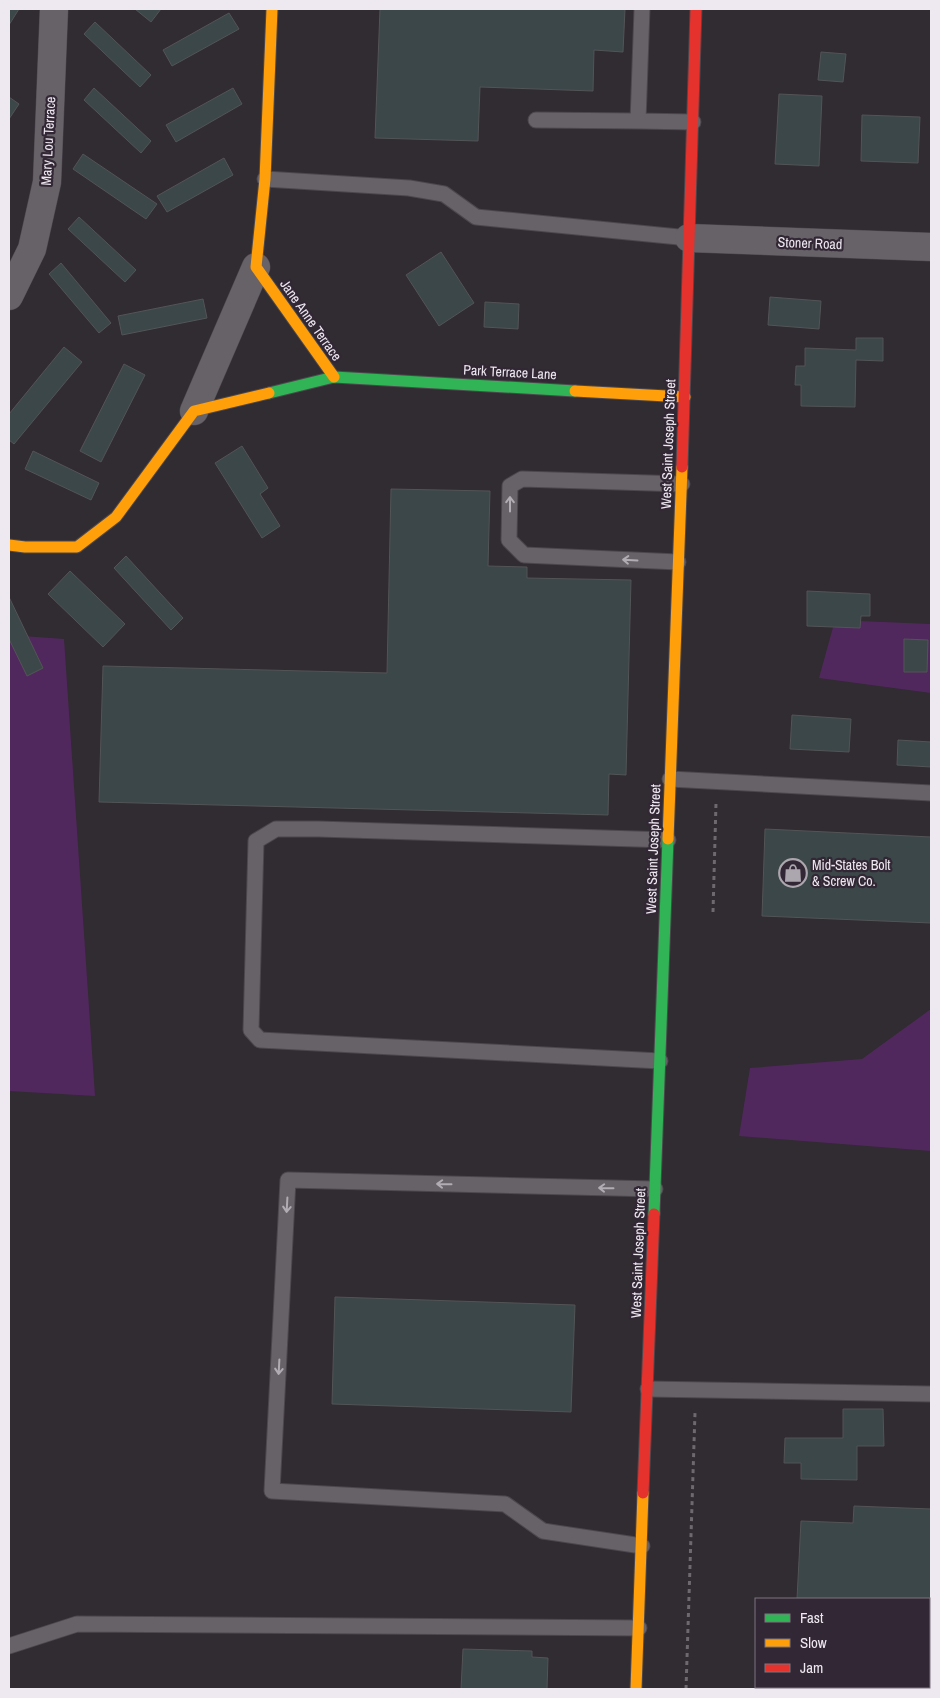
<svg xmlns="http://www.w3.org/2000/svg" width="940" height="1698" viewBox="0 0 940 1698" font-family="'Archivo Narrow',sans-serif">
  <rect width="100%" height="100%" fill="#312b32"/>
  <!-- green -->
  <path fill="#51285d" d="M 835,620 L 931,624 L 931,693 L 819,678 Z
    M 9,635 L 64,639 L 95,1096 L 9,1091 Z
    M 931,1009 L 931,1151 L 739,1136 L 750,1068 L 862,1059 Z"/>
  <!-- building -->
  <path fill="#3c4749" stroke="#535456" d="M 9,9 L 19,9 L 9,25 Z
    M 135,9 L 161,9 L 151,22 Z
    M 380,9 L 625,9 L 623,52 L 594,50 L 593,91 L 480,87 L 478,141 L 375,138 Z
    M 229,13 L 239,29 L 172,66 L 163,50 Z
    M 95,22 L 151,75 L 140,87 L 84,34 Z
    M 821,52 L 846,54 L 843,82 L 818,80 Z
    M 94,88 L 151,141 L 141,153 L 84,100 Z
    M 233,88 L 242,104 L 176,142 L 166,125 Z
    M 779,94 L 822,96 L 819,166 L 775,164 Z
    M 9,97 L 19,104 L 9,119 Z
    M 862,115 L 920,117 L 918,163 L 861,161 Z
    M 83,154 L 157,204 L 146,219 L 73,169 Z
    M 224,158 L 233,175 L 167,212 L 157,196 Z
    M 79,217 L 136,270 L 125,282 L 68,229 Z
    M 441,252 L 474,303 L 439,326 L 406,275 Z
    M 61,263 L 111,323 L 99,333 L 49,274 Z
    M 770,297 L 821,301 L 819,329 L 768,325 Z
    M 203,299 L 207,318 L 122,335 L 118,316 Z
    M 485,302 L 519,304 L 518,329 L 484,327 Z
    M 856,338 L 883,338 L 883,361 L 856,360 L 855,407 L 801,406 L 801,385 L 795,385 L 796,366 L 805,366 L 805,348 L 856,350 Z
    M 64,347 L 82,362 L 14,444 L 9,440 L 9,414 Z
    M 124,364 L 145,375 L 101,462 L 80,451 Z
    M 242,446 L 268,488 L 260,494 L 280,526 L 262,538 L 215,463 Z
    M 33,451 L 99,483 L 91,500 L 25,469 Z
    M 391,489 L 490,491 L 488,566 L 527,567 L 527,578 L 631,580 L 626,775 L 609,774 L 608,815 L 99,802 L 103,666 L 387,673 Z
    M 126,556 L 183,618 L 171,630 L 114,568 Z
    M 70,571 L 125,624 L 103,647 L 48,594 Z
    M 807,591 L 870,594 L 870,616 L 861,616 L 860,628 L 807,626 Z
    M 9,597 L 43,668 L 27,676 L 9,639 Z
    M 904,639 L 928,640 L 927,672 L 904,672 Z
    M 792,715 L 851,719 L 849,752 L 790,749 Z
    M 898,740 L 931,742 L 931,767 L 897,765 Z
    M 765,829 L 931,837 L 931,923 L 762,916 Z
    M 335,1297 L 575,1305 L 571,1412 L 332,1404 Z
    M 843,1409 L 883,1409 L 884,1446 L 857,1446 L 857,1480 L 801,1479 L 801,1463 L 784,1463 L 785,1438 L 843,1438 Z
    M 854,1506 L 931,1509 L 931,1611 L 929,1611 L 929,1599 L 797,1599 L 801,1521 L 853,1523 Z
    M 463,1649 L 532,1651 L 532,1657 L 548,1658 L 547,1689 L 461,1689 Z"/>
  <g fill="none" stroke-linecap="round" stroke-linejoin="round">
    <defs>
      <path id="lane" d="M 536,120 L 638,121 L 642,9
        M 638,121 L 693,122
        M 265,179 L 409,188 L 444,194 L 476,217 L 689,238
        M 678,562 L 524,555 L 509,540 L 510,486 L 522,479 L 682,484
        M 670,779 L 931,793
        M 660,1061 L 260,1040 L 251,1030 L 256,841 L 276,829 L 318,829 L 668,840
        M 648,1389 L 931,1394
        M 642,1546 L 543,1531 L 505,1504 L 272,1491 L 288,1180 L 655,1189
        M 9,1646 L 77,1624 L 639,1628
        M 929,1689 L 931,1689"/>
      <path id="street" d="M 689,238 L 931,247
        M 9,296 L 32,249 L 47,182 L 54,9
        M 194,411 L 256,267"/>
      <path id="fast" d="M 269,393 L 334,377 L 575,391
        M 654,1214 L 668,839"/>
      <path id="slow" d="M 272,9 L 265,179 L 256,267 L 334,377
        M 575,391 L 685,397
        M 9,545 L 25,547 L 77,547 L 116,517 L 194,411 L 269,393
        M 668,839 L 682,467
        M 636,1689 L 643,1493"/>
      <path id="jam" d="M 682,467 L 696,9
        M 643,1493 L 654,1214"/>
    </defs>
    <!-- lane casing -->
    <use href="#lane" stroke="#4c474d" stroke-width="17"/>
    <!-- street casing -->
    <use href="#street" stroke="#4c474d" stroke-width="29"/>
    <!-- fast casing -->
    <use href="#fast" stroke="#4c474d" stroke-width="13"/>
    <!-- slow casing -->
    <use href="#slow" stroke="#4c474d" stroke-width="13"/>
    <!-- jam casing -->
    <use href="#jam" stroke="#4c474d" stroke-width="13"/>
    <!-- path -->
    <path stroke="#6d696e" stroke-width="3" stroke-dasharray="4 4" stroke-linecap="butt" d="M 713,912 L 716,803
      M 686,1689 L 695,1413"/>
    <!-- lane -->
    <use href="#lane" stroke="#676268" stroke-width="15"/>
    <!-- street -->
    <use href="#street" stroke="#676268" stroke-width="28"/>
    <!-- fast -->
    <use href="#fast" stroke="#30b455" stroke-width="11"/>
    <!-- slow -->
    <use href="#slow" stroke="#ff9f0a" stroke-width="11"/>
    <!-- jam -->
    <use href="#jam" stroke="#e5322d" stroke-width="11"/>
  </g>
  <!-- one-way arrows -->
  <defs><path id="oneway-shaft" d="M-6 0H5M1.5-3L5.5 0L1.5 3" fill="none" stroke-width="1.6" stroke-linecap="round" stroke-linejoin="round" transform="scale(1.25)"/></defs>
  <g stroke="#b1acb3">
    <use href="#oneway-shaft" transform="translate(510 504) rotate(-90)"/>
    <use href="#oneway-shaft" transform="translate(630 560) rotate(-177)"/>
    <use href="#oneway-shaft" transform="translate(444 1184) rotate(-179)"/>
    <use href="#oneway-shaft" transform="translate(606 1188) rotate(-179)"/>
    <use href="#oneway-shaft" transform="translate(287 1205) rotate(93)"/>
    <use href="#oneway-shaft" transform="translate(279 1367) rotate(93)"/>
  </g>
  <!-- icons -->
  <defs>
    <symbol id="shop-ring" viewBox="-11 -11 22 22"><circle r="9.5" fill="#322835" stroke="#aca6ae" stroke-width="1.5"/><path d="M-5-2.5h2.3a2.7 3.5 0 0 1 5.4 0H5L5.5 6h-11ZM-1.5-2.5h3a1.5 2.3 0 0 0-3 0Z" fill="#aca6ae"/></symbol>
  </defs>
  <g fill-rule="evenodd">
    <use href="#shop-ring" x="777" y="857" width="32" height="32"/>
  </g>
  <g text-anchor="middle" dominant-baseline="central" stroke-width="4.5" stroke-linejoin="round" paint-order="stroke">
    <!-- street labels -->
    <g font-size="14" fill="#eee8f1" stroke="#322835">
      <text transform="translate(48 141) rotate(-87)">Mary Lou Terrace</text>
      <text transform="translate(810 243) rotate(2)">Stoner Road</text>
      <text transform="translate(311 320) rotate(55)">Jane Anne Terrace</text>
      <text transform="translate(510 372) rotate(3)">Park Terrace Lane</text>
      <text transform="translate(668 444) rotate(-88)">West Saint Joseph Street</text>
      <text transform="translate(653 849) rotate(-88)">West Saint Joseph Street</text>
      <text transform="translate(638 1253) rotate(-88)">West Saint Joseph Street</text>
    </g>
    <!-- poi labels -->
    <g font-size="14" fill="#eee8f1" stroke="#322835" text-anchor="start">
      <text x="812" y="865">Mid-States Bolt<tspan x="812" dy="16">&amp; Screw Co.</tspan></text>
    </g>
  </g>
  <!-- border -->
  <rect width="940" height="1698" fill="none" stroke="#eee8f1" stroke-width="20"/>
  <!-- legend -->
  <rect x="755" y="1598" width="175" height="90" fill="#322835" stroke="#7d7580"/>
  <rect x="765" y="1614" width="25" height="8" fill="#30b455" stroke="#7d7580"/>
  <text x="800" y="1623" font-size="15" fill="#eee8f1">Fast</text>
  <rect x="765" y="1639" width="25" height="8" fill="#ff9f0a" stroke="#7d7580"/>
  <text x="800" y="1648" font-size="15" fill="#eee8f1">Slow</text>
  <rect x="765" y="1664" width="25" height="8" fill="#e5322d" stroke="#7d7580"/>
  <text x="800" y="1673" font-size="15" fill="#eee8f1">Jam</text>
</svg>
